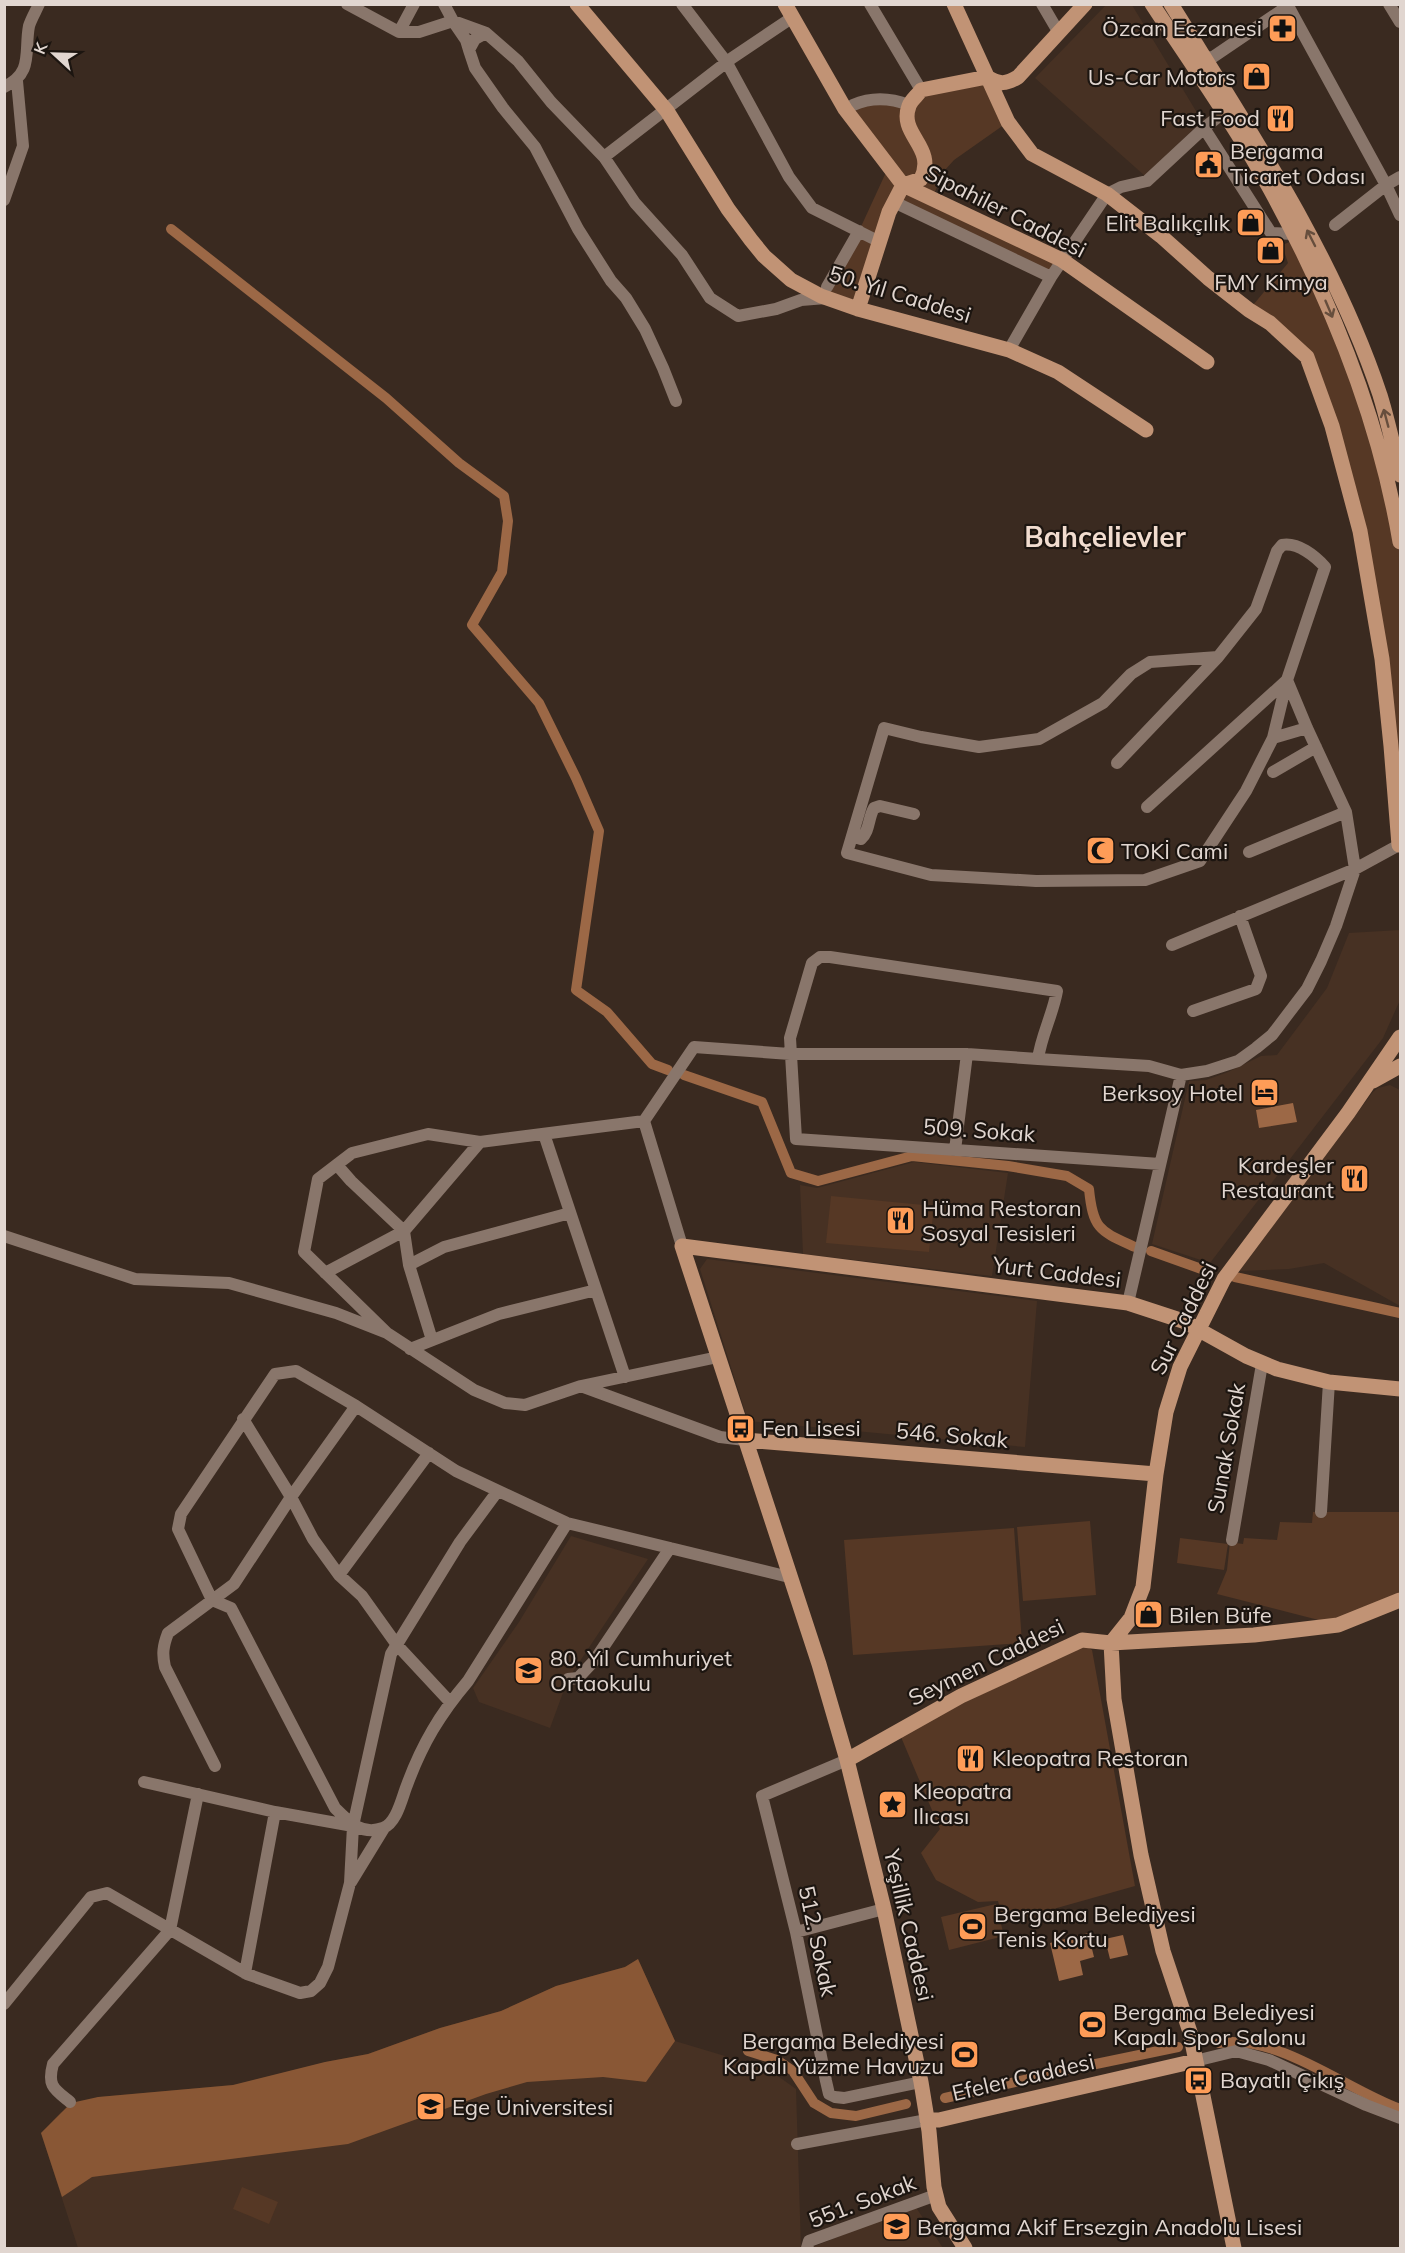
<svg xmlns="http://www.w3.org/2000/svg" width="1405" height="2253" viewBox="0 0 1405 2253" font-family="Mulish,sans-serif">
  <rect width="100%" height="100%" fill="#3a2a20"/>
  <!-- built -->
  <path fill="#473123" d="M 1106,5 L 1132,5 L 1202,121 L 1145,176 L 1035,78 Z
    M 1400,930 L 1400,1000 L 1383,1038 L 1210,1263 L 1152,1244 L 1189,1081 L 1206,1080 L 1228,1072 L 1261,1056 L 1277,1055 L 1327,988 L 1349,933 Z
    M 1390,1085 L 1400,1090 L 1400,1306 L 1324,1263 L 1289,1269 L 1238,1271 L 1373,1092 L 1378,1088 Z
    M 914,1162 L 1008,1173 L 992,1276 L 803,1254 L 800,1185 L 817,1188 Z
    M 707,1259 L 1037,1301 L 1025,1447 L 748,1421 L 700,1269 Z
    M 571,1536 L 648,1559 L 568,1679 L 550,1728 L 479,1702 L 473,1688 L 519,1622 Z
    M 638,1959 L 675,2041 L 768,2069 L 796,2089 L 801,2248 L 78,2248 L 41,2133 L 61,2112 L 98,2097 L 233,2085 L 325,2062 L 368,2054 L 440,2028 L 501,2011 L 556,1986 L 625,1967 Z
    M 915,2206 L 943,2248 L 810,2248 Z"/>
  <!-- green -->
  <path fill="#563825" d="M 987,77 L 1008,122 L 954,160 L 945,170 L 932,198 L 1062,260 L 1051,277 L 894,202 L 858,309 L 831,299 L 827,287 L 859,231 L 888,168 L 845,109 L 864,100 L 909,105 L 921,90 Z
    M 1297,239 L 1342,339 L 1400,542 L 1400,845 L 1360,531 L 1307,357 L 1249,310 L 1288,263 L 1282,245 Z
    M 831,1196 L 934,1206 L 929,1252 L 826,1243 Z
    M 1313,1512 L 1400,1512 L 1400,1600 L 1338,1625 L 1217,1594 L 1227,1570 L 1230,1542 L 1243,1544 L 1244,1538 L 1277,1540 L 1280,1522 L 1312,1523 Z
    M 1090,1521 L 1096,1595 L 1023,1601 L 1017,1527 Z
    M 1014,1528 L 1022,1643 L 853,1655 L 844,1540 Z
    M 1180,1538 L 1228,1544 L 1224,1570 L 1177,1563 Z
    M 1086,1646 L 1092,1650 L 1135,1886 L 1004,1923 L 998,1901 L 978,1902 L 936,1880 L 921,1853 L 940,1829 L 901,1737 L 967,1701 Z
    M 996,1904 L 1004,1936 L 949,1950 L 941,1917 Z
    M 242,2187 L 278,2202 L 269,2224 L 233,2209 Z"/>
  <!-- forest -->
  <path fill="#895735" d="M 638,1959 L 675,2041 L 646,2082 L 603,2077 L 527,2082 L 486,2094 L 348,2144 L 92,2177 L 62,2197 L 41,2133 L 71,2103 L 98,2097 L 233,2085 L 325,2062 L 368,2054 L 440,2028 L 501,2011 L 556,1986 L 625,1967 Z"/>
  <!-- water -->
  <path fill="#9c6846" d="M 1293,1103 L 1297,1122 L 1259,1128 L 1256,1110 Z
    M 1088,1933 L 1094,1957 L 1080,1961 L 1083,1975 L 1059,1981 L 1050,1943 Z
    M 1123,1935 L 1128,1955 L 1110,1959 L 1105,1939 Z"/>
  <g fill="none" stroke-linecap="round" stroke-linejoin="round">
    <!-- canal -->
    <path stroke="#9c6846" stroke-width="10" d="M 171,229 L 386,398 L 459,463 L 504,496 L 508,521 L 502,572 L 472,625 L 539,703 L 576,778 L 599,831 L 576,990 L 607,1012 L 652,1064 L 668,1070
      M 684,1075 L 762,1102 L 791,1173 L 818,1181 L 912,1156 L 1008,1166 L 1067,1176 L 1089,1189 C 1093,1230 1100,1231 1135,1247
      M 1151,1251 L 1207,1271
      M 1235,1277 L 1400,1313
      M 1219,2043 C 1279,2034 1345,2089 1400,2109
      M 748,2051 L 777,2060 L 793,2071 L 814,2103 L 831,2113 L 856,2116 L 906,2104
      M 1091,2065 L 1178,2047
      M 945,2098 L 1077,2068"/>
    <!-- minor -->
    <path stroke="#89766b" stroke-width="12" d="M 347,4 L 399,32 L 419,32 L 453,21 L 466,40 L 469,50 L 475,39 L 486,33
      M 444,4 L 453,21 L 486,33 L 518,61 L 551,102 L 604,157 L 635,203 L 682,255 L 710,298 L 738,316 L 776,309 L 801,300 L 826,298
      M 682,4 L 727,63 L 789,177 L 812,208 L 878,241
      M 870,4 L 921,90
      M 1042,4 L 1059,33
      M 1287,4 L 1386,185 L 1400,215
      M 1389,4 L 1400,22
      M 399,32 L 414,4
      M 469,50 L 475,68 L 503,108 L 535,147 L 578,229 L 611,281 L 626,298 L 645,329 L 663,368 L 676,401
      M 1204,58 L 1213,57 L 1288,6
      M 4,87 C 34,73 24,52 29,26 C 31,19 36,11 39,4
      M 853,105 C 871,97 891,98 909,105
      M 1204,128 L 1271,233 L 1294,234
      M 604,157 L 732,58 L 793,17
      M 4,200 L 23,146 L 17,81
      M 894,202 L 1051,277
      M 1335,225 L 1386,185 L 1400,177
      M 827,287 L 859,231
      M 1009,350 L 1051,277 L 1107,194 L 1121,187 L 1147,181 L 1204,128 L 1223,113
      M 1273,738 L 1307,728
      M 1117,763 L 1218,657 L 1256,609 L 1277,551 L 1282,545 C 1298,542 1315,556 1325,567 L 1287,680 L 1273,738 L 1246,791 L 1200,861 L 1145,880 L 1036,881 L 931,875 L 847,853 L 884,728 L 921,737 L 979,747 L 1039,739 L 1103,703 L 1131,674 L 1150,662 L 1218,657
      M 1273,772 L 1316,747
      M 1147,807 L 1286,681
      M 852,836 L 861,839 C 870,831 868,818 874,808 L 880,806 L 914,814
      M 1249,852 L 1346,812
      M 1172,945 L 1355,869 L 1399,845
      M 1193,1011 L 1256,989 L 1261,976 L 1240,916
      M 644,1121 L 682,1246
      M 544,1134 L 625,1377
      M 955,1150 L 967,1054
      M 1160,1164 L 796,1139 L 790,1038 L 812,963 L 820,957 L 830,957 L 1057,991 C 1053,1014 1041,1036 1038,1059 L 1149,1066 L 1181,1075 L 1207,1071 L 1238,1061 L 1256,1048 L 1272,1035 L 1307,989 L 1321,961 L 1336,926 L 1355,869 L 1346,812 L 1307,728 L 1287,680
      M 337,1165 L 351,1181 L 404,1231 L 409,1265 L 432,1340
      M 4,1236 L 135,1279 L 229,1283 L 336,1313 L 387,1333 L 474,1390 L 505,1403 L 525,1405 L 581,1386 L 718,1357
      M 409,1265 L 444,1247 L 570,1213
      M 325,1273 L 404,1231 L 480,1142
      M 1128,1303 L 1181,1075
      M 387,1333 L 304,1252 L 318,1179 L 352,1153 L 428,1134 L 480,1142 L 644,1121 L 694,1047 L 790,1054 L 967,1054 L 1038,1059
      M 410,1349 L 499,1314 L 596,1290
      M 581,1386 L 720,1437 L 745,1440
      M 243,1419 L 291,1497 L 313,1539 L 339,1575 L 362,1596 L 397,1645 L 450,1702
      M 1321,1512 L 1329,1382
      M 567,1523 L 468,1681 C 440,1714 422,1744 407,1785 C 402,1797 397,1823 383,1828 C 361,1836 348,1821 335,1808 L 231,1608 L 212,1600 L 178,1529 L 181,1514 L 275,1374 L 296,1371 L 356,1406 L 456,1471 L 567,1523 L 789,1577
      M 1232,1540 L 1262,1364
      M 339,1575 L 429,1453
      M 568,1679 L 578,1678 L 594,1661 L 670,1548
      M 847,1760 L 762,1796 L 796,1932 L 826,2081 L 829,2094 L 835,2097 L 844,2098 L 921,2082
      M 215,1766 L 165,1667 C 162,1654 163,1646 168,1633 L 234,1584 L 291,1497 L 356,1406
      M 144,1782 L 275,1812 L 353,1826
      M 351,1882 L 384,1828
      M 796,1932 L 884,1909
      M 245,1973 L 275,1812
      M 4,2004 L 91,1897 L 107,1893 L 247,1974 L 300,1993 L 311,1991 L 320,1983 L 328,1967 L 350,1883 L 353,1826 L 391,1654 L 460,1542 L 497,1492
      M 1195,2061 L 1236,2051 L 1269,2060 L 1366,2105 L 1400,2118
      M 70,2102 C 54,2089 47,2086 53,2064 L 170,1930 L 198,1794
      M 797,2144 L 927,2120
      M 807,2248 L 809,2241 L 936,2195"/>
    <!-- major -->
    <path stroke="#c19375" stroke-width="15" d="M 577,4 L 667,111 L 728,209 L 751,240 L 764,256 L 791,280 L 821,296 L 858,309 L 1009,350 L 1058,372 L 1146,430
      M 785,4 L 845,109 L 903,185 L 1062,260 L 1207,362
      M 954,4 L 1008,122 L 1032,154 L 1107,194 L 1161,236 L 1208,278 L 1249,310 L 1270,323 L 1307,357 L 1332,426 L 1360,531 L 1382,659 L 1391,746 L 1399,845 L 1400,845
      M 1152,4 C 1192,65 1235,125 1270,189 C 1330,298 1379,418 1400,542
      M 1171,4 C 1249,130 1333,254 1380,395 C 1388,421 1394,448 1400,475
      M 858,309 L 889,212 L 903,185 L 921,179 C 937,147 898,135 909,106 C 911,100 918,95 921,90 L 987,77 C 1000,85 1006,84 1018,77 L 1085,4
      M 1373,1081 L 1400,1066
      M 745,1440 L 1156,1474
      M 1111,1643 L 1131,1618 L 1143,1587 L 1156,1474 L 1166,1412 L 1180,1367 L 1224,1279 L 1348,1113 L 1400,1037
      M 1111,1643 L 1114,1699 L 1141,1855 L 1163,1951 L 1190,2032 L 1234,2248
      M 847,1760 L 961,1696 L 1082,1640 L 1111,1643 L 1254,1635 L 1338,1625 L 1400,1600
      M 927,2120 L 939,2120 L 973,2112 L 1195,2061
      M 965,2248 L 939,2207 L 934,2187 L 929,2131 L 921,2082 L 884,1909 L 847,1760 L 819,1664 L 682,1246 L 1128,1303 L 1183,1321 L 1246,1356 L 1277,1369 L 1329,1382 L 1400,1389"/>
  </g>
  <!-- one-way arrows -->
  <defs><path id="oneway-shaft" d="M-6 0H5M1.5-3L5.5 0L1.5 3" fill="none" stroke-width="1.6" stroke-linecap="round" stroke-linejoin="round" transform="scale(1.5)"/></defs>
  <g stroke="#664e3d">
    <use href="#oneway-shaft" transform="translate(1311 238) rotate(-117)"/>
    <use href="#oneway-shaft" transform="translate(1329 309) rotate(67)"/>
    <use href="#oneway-shaft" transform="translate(1386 418) rotate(-105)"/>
  </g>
  <!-- icons -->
  <defs>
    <symbol id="pharmacy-square" viewBox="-11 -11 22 22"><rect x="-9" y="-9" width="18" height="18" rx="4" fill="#fe9c57" stroke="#1c1510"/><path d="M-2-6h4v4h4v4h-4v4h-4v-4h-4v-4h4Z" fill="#111"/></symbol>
    <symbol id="shop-square" viewBox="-11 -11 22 22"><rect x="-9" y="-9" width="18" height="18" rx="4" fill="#fe9c57" stroke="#1c1510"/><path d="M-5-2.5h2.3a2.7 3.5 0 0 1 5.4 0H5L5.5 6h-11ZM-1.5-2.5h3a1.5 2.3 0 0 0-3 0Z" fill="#111"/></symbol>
    <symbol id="restaurant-square" viewBox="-11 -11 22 22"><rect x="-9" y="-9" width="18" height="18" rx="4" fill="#fe9c57" stroke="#1c1510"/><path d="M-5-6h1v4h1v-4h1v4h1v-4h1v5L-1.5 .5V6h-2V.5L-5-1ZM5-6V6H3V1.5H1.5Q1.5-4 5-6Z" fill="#111"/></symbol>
    <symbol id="civic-square" viewBox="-11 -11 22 22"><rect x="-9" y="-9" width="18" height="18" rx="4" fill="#fe9c57" stroke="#1c1510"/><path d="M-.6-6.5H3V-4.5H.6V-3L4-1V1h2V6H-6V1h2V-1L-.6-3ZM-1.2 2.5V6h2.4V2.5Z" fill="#111"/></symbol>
    <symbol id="mosque-square" viewBox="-11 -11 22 22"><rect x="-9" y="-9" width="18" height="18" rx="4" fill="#fe9c57" stroke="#1c1510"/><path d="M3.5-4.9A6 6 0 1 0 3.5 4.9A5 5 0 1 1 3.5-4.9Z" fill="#111"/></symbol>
    <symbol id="hotel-square" viewBox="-11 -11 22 22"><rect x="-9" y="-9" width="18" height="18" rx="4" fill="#fe9c57" stroke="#1c1510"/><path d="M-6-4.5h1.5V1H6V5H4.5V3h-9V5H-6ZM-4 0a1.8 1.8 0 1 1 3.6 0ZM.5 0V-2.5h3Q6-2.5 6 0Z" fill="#111"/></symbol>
    <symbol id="bus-square" viewBox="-11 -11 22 22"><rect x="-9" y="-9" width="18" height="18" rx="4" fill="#fe9c57" stroke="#1c1510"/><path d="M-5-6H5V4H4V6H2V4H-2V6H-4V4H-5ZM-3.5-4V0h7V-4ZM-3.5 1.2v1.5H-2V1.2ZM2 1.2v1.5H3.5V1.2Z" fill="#111"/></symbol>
    <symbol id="school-square" viewBox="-11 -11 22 22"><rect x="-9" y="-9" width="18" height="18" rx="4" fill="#fe9c57" stroke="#1c1510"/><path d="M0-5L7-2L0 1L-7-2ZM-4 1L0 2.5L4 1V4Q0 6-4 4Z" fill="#111"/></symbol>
    <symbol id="sight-square" viewBox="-11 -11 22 22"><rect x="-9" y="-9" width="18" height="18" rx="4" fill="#fe9c57" stroke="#1c1510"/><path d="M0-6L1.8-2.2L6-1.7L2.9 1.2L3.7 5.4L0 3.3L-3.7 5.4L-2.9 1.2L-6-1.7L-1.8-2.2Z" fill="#111"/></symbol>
    <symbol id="stadium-square" viewBox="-11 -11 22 22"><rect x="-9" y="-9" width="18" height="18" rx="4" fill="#fe9c57" stroke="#1c1510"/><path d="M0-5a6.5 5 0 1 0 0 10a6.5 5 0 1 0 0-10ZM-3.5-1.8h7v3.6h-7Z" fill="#111"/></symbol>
    <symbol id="university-square" viewBox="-11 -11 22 22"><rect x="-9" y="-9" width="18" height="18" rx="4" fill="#fe9c57" stroke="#1c1510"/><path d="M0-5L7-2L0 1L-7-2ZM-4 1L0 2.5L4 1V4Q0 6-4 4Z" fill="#111"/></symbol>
  </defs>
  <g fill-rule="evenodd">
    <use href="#pharmacy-square" x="1266" y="12" width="33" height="33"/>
    <use href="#shop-square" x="1240" y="60" width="33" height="33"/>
    <use href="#restaurant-square" x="1264" y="102" width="33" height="33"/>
    <use href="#civic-square" x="1192" y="148" width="33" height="33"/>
    <use href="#shop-square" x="1234" y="206" width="33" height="33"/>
    <use href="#shop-square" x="1254" y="234" width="33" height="33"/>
    <use href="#mosque-square" x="1084" y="834" width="33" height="33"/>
    <use href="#hotel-square" x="1248" y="1076" width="33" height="33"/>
    <use href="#restaurant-square" x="1338" y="1162" width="33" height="33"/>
    <use href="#restaurant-square" x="884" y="1204" width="33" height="33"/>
    <use href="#bus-square" x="724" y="1412" width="33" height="33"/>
    <use href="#shop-square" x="1132" y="1598" width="33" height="33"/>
    <use href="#school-square" x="512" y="1654" width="33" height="33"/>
    <use href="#restaurant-square" x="954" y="1742" width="33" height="33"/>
    <use href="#sight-square" x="876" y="1788" width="33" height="33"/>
    <use href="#stadium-square" x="956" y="1910" width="33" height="33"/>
    <use href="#stadium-square" x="1076" y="2008" width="33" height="33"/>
    <use href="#stadium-square" x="948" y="2038" width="33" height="33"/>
    <use href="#bus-square" x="1182" y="2064" width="33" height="33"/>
    <use href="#university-square" x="414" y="2090" width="33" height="33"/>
    <use href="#school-square" x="880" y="2210" width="33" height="33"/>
  </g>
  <g text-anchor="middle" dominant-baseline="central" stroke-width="4.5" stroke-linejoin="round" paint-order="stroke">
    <!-- poi labels -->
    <g font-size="22" fill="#e1d6d0" stroke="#1c1510" text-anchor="start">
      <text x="1262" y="28" text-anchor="end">Özcan Eczanesi</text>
      <text x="1236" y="77" text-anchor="end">Us-Car Motors</text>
      <text x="1260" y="118" text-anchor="end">Fast Food</text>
      <text x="1230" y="151">Bergama<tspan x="1230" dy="25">Ticaret Odası</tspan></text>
      <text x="1230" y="223" text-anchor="end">Elit Balıkçılık</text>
      <text x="1271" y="282" text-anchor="middle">FMY Kimya</text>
      <text x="1121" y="851">TOKİ Cami</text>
      <text x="1243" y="1093" text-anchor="end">Berksoy Hotel</text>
      <text x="1334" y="1165" text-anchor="end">Kardeşler<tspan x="1334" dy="25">Restaurant</tspan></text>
      <text x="922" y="1208">Hüma Restoran<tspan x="922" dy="25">Sosyal Tesisleri</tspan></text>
      <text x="762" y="1428">Fen Lisesi</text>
      <text x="1169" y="1615">Bilen Büfe</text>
      <text x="550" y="1658">80. Yıl Cumhuriyet<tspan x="550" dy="25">Ortaokulu</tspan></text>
      <text x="992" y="1758">Kleopatra Restoran</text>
      <text x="913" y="1791">Kleopatra<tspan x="913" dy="25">Ilıcası</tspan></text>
      <text x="994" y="1914">Bergama Belediyesi<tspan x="994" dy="25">Tenis Kortu</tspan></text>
      <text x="1113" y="2012">Bergama Belediyesi<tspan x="1113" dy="25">Kapalı Spor Salonu</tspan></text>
      <text x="944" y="2041" text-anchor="end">Bergama Belediyesi<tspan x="944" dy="25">Kapalı Yüzme Havuzu</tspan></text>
      <text x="1220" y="2080">Bayatlı Çıkış</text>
      <text x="452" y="2107">Ege Üniversitesi</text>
      <text x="917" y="2227">Bergama Akif Ersezgin Anadolu Lisesi</text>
    </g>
    <!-- street labels -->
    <g font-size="22" fill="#e1d6d0" stroke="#1c1510">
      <text transform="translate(1006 211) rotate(27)">Sipahiler Caddesi</text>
      <text transform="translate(900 294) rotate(17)">50. Yıl Caddesi</text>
      <text transform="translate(979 1130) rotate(4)">509. Sokak</text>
      <text transform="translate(1057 1272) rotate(7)">Yurt Caddesi</text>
      <text transform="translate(1183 1318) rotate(-64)">Sur Caddesi</text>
      <text transform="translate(952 1435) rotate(5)">546. Sokak</text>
      <text transform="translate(1226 1448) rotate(-80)">Sunak Sokak</text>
      <text transform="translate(986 1662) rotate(-26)">Seymen Caddesi</text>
      <text transform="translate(909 1925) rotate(77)">Yeşillik Caddesi</text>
      <text transform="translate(818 1941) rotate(78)">512. Sokak</text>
      <text transform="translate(1023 2077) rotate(-13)">Efeler Caddesi</text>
      <text transform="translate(862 2201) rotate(-21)">551. Sokak</text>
    </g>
    <!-- district labels -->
    <g font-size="28" font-weight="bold" fill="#f1dccf" stroke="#1c1510">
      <text x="1105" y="536">Bahçelievler</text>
    </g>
  </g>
  <!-- border -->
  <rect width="1405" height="2253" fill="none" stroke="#e1d6d0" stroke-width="12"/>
  <!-- north arrow -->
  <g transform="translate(54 54) rotate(292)" stroke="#1c1510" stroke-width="4.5" paint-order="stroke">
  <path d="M0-4.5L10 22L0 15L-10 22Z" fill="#e1d6d0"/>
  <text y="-9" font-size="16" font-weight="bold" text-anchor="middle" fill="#e1d6d0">K</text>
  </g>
</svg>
